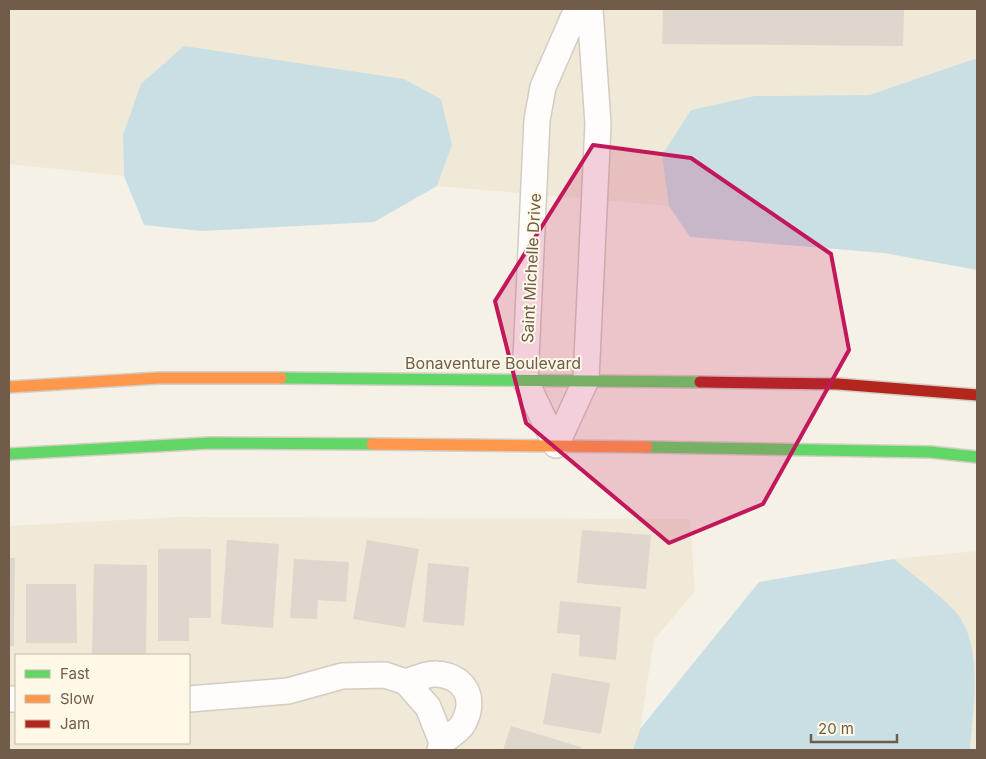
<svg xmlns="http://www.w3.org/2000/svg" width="986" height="759" viewBox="0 0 986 759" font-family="Inter,sans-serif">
  <rect width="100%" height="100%" fill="#f5f1e7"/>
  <!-- residential -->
  <path fill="#f0e9d7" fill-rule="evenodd" d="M 9,9 L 977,9 L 977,58 L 869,95 L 755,96 L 662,155 L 669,206 L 437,186 L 452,145 L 441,99 L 404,79 L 123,135 L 124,176 L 9,164 Z
    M 179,517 L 690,519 L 695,591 L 654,640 L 640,729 L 633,750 L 9,750 L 9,526 ZM 16,655 L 189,655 L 189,743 L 16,743 Z
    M 977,551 L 977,750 L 970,750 L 975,676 L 894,559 Z"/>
  <!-- water -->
  <path fill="#cadfe4" d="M 184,46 L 404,79 L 441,99 L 452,145 L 437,186 L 374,222 L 202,231 L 144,225 L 124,176 L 123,135 L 141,84 Z
    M 977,58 L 977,270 L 884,253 L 690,237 L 669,206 L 662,155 L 691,110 L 755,96 L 869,95 Z
    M 894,559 C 913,575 935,591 953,609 C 985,642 973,708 970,750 L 633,750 L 640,729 L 759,582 Z"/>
  <!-- building -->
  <path fill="#ded7cd" d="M 663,9 L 904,9 L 903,46 L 662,44 Z
    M 582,530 L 651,535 L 646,589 L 577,583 Z
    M 227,540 L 279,544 L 273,628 L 221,624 Z
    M 367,540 L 419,549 L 405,628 L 353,619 Z
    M 158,549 L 211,549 L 211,618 L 189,618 L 189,641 L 158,641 Z
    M 9,558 L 15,558 L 14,646 L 9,646 Z
    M 294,559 L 349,562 L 346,602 L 318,600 L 317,619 L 290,618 Z
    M 428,563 L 469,567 L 464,626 L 423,622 Z
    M 94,564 L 147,565 L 146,655 L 92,655 Z
    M 26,584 L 76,584 L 77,643 L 26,643 Z
    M 560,601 L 621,607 L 616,660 L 579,656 L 580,635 L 557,633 Z
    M 552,673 L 610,683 L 601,734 L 543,724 Z
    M 511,726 L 581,747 L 580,750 L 503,750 Z"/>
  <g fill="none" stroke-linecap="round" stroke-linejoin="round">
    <defs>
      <path id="street" d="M 556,445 L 525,380 L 537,120 L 543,87 L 577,9
        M 556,445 L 586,380 L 598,124 L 590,9
        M 406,682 C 415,679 428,673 437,674 C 465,676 477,699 463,724 C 459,731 448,737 442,742
        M 9,699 L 16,699
        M 189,699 L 288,691 L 342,676 L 385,675 L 406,682 L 428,707 L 442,742 L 440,750"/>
      <path id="fast" d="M 281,378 L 700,382
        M 647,447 L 930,452 L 977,457
        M 9,454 L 210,443 L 372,444"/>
      <path id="slow" d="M 9,387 L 159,378 L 281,378
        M 372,444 L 647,447"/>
      <path id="jam" d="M 700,382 L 838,384 L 977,395"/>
    </defs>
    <!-- street casing -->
    <use href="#street" stroke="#d3ccc2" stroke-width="28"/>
    <!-- fast casing -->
    <use href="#fast" stroke="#d5cec4" stroke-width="14"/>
    <!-- slow casing -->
    <use href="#slow" stroke="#d5cec4" stroke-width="14"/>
    <!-- jam casing -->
    <use href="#jam" stroke="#d5cec4" stroke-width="14"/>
    <!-- street -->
    <use href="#street" stroke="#fefdfb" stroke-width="25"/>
    <!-- fast -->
    <use href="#fast" stroke="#63d668" stroke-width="11"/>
    <!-- slow -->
    <use href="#slow" stroke="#ff974d" stroke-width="11"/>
    <!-- jam -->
    <use href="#jam" stroke="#b3261e" stroke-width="11"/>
  </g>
  <!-- marked area -->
  <path fill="#c2185b" fill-opacity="0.2" stroke="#c2185b" stroke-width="4" stroke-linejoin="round" d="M 593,145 L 691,158 L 831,254 L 849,350 L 763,504 L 669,543 L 526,423 L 495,301 Z"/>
  <g text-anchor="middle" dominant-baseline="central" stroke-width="4" stroke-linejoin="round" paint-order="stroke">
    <!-- street labels -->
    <g font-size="16" fill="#715c49" stroke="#fef8e7">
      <text transform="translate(531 268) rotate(-87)">Saint Michelle Drive</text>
      <text x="493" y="363">Bonaventure Boulevard</text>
    </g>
  </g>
  <!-- border -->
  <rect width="986" height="759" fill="none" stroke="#715c49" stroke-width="20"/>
  <!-- legend -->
  <rect x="15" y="654" width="175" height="90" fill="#fef8e7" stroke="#c6baa8"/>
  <rect x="25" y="670" width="25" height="8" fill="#63d668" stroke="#c6baa8"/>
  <text x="60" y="679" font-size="15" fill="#715c49">Fast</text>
  <rect x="25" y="695" width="25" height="8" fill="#ff974d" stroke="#c6baa8"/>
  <text x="60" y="704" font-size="15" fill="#715c49">Slow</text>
  <rect x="25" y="720" width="25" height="8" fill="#b3261e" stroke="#c6baa8"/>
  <text x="60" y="729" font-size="15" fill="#715c49">Jam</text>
  <!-- scale -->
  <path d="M811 734v8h86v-8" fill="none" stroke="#715c49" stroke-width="2.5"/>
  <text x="818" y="734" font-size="15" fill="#715c49" stroke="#fef8e7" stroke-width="4" paint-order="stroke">20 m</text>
</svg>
